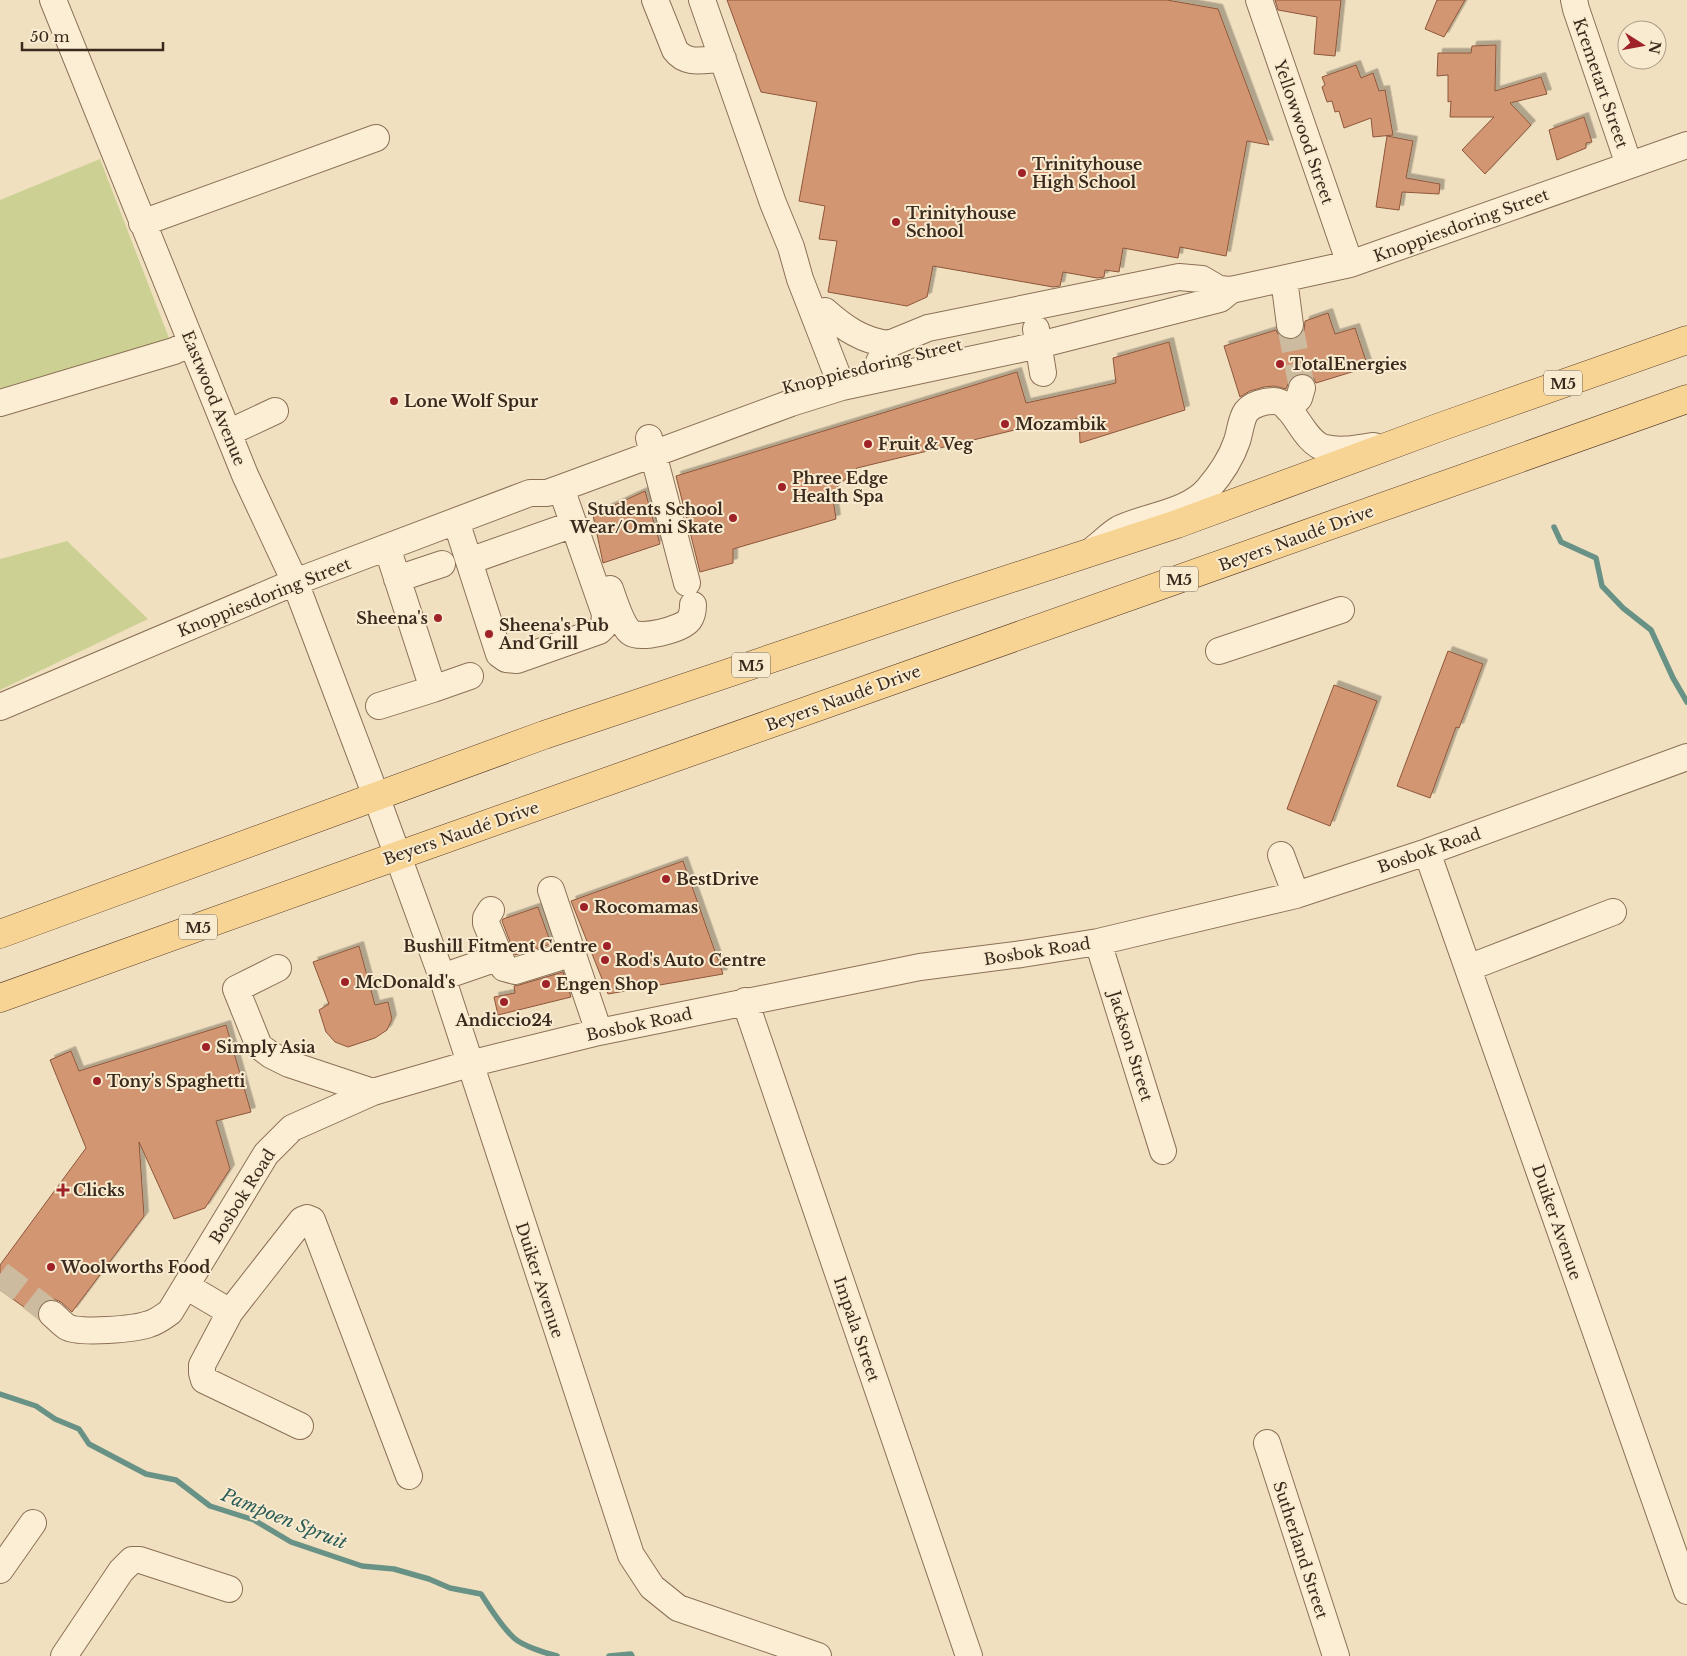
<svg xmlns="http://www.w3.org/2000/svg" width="1687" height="1656" viewBox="0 0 1687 1656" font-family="'Libre Baskerville',serif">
  <defs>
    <filter id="shadow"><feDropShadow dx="4.5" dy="-4.5" stdDeviation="0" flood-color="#0004"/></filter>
  </defs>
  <rect width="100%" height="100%" fill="#f1e0c0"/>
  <!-- green -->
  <path fill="#ccd093" d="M 100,159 L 174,351 L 0,399 L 0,200 Z
    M 67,541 L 148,619 L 0,690 L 0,559 Z"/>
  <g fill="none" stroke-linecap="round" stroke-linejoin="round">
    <!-- stream -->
    <path stroke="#699286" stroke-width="5.5" d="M 1554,527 L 1561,542 L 1596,558 L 1602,586 L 1623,608 L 1651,630 L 1673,678 L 1687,702
      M 0,1394 L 36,1406 L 55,1419 L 79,1429 L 89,1444 L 146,1474 L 176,1480 L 210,1506 L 254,1520 L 291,1542 L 362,1566 L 394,1569 L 429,1579 L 450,1588 L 481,1594 C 491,1609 501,1626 514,1638 C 523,1646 545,1653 557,1656
      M 609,1656 L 631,1654 L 632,1656"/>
  </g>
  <!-- building -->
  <path fill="#d29673" stroke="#8d573a" filter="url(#shadow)" d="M 727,0 L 1167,0 L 1218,9 L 1269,145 L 1247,141 L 1226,256 L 1180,247 L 1178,258 L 1123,248 L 1119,272 L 1105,270 L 1104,277 L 1097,278 L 1063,272 L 1060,286 L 1053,287 L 933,266 L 927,297 L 907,306 L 828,292 L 837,241 L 819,239 L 825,206 L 799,201 L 817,102 L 761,92 Z
    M 1275,0 L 1341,0 L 1335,56 L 1314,54 L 1317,17 L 1278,10 Z
    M 1437,0 L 1465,0 L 1444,37 L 1425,29 Z
    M 1496,45 L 1495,91 L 1541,77 L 1547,94 L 1510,103 L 1531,125 L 1485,174 L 1462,150 L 1494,117 L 1450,117 L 1451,101 L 1448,102 L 1448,75 L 1437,76 L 1438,53 L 1471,53 L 1472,46 Z
    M 1356,65 L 1361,78 L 1373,73 L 1379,91 L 1385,90 L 1393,135 L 1373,137 L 1371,118 L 1344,128 L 1339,111 L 1335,112 L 1332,101 L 1327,102 L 1322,87 L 1325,85 L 1322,77 Z
    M 1584,117 L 1592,142 L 1586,143 L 1586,148 L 1557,160 L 1549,130 Z
    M 1387,136 L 1413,141 L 1406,178 L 1440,184 L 1439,194 L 1402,192 L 1399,210 L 1376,207 Z
    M 1328,313 L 1335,334 L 1355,328 L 1368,367 L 1316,383 L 1313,377 L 1307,374 L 1299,373 L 1291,377 L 1286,389 L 1274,386 L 1264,387 L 1250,391 L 1240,397 L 1224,346 L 1276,330 L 1278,334 L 1284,339 L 1292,340 L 1299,337 L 1304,331 L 1305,321 Z
    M 1169,342 L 1185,410 L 1080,443 L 1079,418 L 1058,424 L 1056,420 L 857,468 L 832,492 L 836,519 L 733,549 L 733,563 L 700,572 L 676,476 L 1017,372 L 1026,403 L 1116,383 L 1113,358 Z
    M 645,491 L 660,544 L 603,563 L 593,515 Z
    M 1448,651 L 1483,664 L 1459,728 L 1456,727 L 1430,798 L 1397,786 Z
    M 1334,685 L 1377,701 L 1330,826 L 1287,809 Z
    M 683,861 L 723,974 L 608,994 L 571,901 Z
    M 538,907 L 551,944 L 515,955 L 502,921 L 503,919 Z
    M 359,946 L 375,1005 L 388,1002 L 392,1019 L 387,1030 L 375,1038 L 348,1047 L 335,1042 L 326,1032 L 319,1010 L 329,1004 L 313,962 Z
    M 563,972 L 571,997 L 498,1015 L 494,997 L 515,993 L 514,986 L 519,985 Z
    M 226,1025 L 251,1112 L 216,1121 L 230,1169 L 205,1208 L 174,1219 L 139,1142 L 144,1216 L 72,1312 L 61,1302 L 54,1299 L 47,1300 L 40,1305 L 37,1311 L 38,1317 L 0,1290 L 0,1265 L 86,1148 L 50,1060 L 71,1051 L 79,1071 Z"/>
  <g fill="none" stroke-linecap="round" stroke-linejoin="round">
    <!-- minor-tunnel -->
    <path stroke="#ccbb9f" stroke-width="26" stroke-dasharray="26 13" stroke-linecap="butt" d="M 1290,325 L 1302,388
      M 0,1274 L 52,1314"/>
    <defs>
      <path id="minor" d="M 53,0 L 245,475 L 295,582 L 376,796 L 442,977 L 631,1555 L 652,1587 L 678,1608 L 818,1656
        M 655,0 L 675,50 C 687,66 705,59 723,59
        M 702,0 L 773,203 L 791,247 L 800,279 L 842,387
        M 1259,0 L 1350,264
        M 1574,0 L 1576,9 L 1629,165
        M 142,223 L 376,138
        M 1284,279 L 1290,325
        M 1214,290 L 1219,289 L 1231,290 L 1350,264 L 1687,145
        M 825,311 C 844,328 863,341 889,344
        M 1036,329 L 1043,373
        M 879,362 L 889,344 L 928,328 L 1179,277 L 1202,279 L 1219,289
        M 0,403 L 174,351 L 191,343
        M 1288,409 L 1299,398 L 1302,388
        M 228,433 L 275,411
        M 649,438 L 687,583
        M 456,521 L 499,654 L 506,659 L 517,660 L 599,631 L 604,626 L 605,614 L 561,488
        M 387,547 L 433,689 L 470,676
        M 1095,548 C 1103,542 1110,534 1119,529 C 1145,516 1188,513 1208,489 C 1220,475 1231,459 1237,441 C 1240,432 1241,419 1246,412 C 1252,404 1265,401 1274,401 C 1294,401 1302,442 1325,448 C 1342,452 1358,448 1374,446
        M 469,561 L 574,524
        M 397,579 L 442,564
        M 610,589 C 614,600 621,624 630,632 C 640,640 681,630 689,620 C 692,616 693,610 693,605
        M 1219,651 L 1341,610
        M 379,706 L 433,689
        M 0,707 L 295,582 L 530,493 L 547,493 L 561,488 L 791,403 L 842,387 L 1039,345 L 1220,299 L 1231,290
        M 1427,852 L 1687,1591
        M 1281,855 L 1296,895
        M 551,890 L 599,1032
        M 1098,942 L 1163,1151
        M 500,957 L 504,968 L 515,971 L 573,953
        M 278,968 L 236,989 L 259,1046 L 271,1055 L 289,1064 L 373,1092 L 469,1064 L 599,1032 L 920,967 L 1022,954 L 1098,942 L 1296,895 L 1427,852 L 1687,757
        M 1468,968 L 1613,912
        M 442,977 L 500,957 L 486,923 L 486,918 L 491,910
        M 745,1001 L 969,1656
        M 186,1286 L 230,1312
        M 52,1314 C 57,1318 62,1324 67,1327 C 79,1334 136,1329 149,1324 C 157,1322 163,1317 170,1312 L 266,1154 L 292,1128 L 373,1092
        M 300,1426 L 204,1380 L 202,1373 L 202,1365 L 230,1312 L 302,1220 L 307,1218 L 312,1220 L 409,1476
        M 1267,1443 L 1336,1656
        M 0,1570 L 33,1523
        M 64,1656 L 121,1571 L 132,1560 L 140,1560 L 229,1589"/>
      <path id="major" d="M 0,934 L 544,735 L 957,596 L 1177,524 L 1440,427 L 1687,340
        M 0,998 L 397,856 L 1687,399"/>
    </defs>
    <!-- minor casing -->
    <use href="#minor" stroke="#8c7056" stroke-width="28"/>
    <!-- major casing -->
    <use href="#major" stroke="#593e2b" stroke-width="29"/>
    <!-- minor -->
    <use href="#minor" stroke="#fbeed4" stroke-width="26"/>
    <!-- major -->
    <use href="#major" stroke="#f8d494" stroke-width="28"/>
  </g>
  <!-- markers -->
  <g fill="#9f2228" stroke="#f8ebd0" stroke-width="2">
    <circle cx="1022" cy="173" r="5"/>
    <circle cx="896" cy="222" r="5"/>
    <circle cx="1280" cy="364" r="5"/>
    <circle cx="394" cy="401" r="5"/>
    <circle cx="1005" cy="424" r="5"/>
    <circle cx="868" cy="444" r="5"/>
    <circle cx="782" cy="487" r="5"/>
    <circle cx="733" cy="518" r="5"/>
    <circle cx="438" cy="618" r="5"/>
    <circle cx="489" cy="634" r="5"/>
    <circle cx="666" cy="879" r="5"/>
    <circle cx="584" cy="907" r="5"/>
    <circle cx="607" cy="946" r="5"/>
    <circle cx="605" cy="960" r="5"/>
    <circle cx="345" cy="982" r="5"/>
    <circle cx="546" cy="984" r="5"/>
    <circle cx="504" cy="1002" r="5"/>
    <circle cx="206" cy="1047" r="5"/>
    <circle cx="97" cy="1081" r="5"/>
    <path d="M60.5 1182.5h5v5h5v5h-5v5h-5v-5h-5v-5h5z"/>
    <circle cx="51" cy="1267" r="5"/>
  </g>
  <g text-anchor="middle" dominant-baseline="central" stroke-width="4" stroke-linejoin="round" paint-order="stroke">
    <!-- shield labels -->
    <g fill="#f8ebd0" stroke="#736352" stroke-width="1">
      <rect x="1544" y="370.5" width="38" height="25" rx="4"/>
      <rect x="1160" y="566.5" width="38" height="25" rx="4"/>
      <rect x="732" y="652.5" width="38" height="25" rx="4"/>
      <rect x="179" y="914.5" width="38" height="25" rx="4"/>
    </g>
    <g font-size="15" font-weight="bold" fill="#3a291c">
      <text x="1563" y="383">M5</text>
      <text x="1179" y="579">M5</text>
      <text x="751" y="665">M5</text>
      <text x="198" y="927">M5</text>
    </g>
    <!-- street labels -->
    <g font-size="16" fill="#3a291c" stroke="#f8ebd0">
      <text transform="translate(1601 83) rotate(71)">Kremetart Street</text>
      <text transform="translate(1304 132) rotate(71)">Yellowwood Street</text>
      <text transform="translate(1461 225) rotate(-20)">Knoppiesdoring Street</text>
      <text transform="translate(872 366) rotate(-14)">Knoppiesdoring Street</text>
      <text transform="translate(214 398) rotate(68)">Eastwood Avenue</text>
      <text transform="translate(1296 538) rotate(-20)">Beyers Naudé Drive</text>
      <text transform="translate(264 597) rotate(-22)">Knoppiesdoring Street</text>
      <text transform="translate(843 698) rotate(-20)">Beyers Naudé Drive</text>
      <text transform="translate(461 833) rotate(-19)">Beyers Naudé Drive</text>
      <text transform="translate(1429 850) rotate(-19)">Bosbok Road</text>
      <text transform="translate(1037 951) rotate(-9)">Bosbok Road</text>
      <text transform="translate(639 1024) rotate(-12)">Bosbok Road</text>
      <text transform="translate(1131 1046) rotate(73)">Jackson Street</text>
      <text transform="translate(242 1196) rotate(-58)">Bosbok Road</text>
      <text transform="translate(1557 1222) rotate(71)">Duiker Avenue</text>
      <text transform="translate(540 1280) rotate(72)">Duiker Avenue</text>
      <text transform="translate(857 1329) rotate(71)">Impala Street</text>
      <text transform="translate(1301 1550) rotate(72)">Sutherland Street</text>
    </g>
    <!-- poi labels -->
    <g font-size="16" font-weight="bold" fill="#3a291c" stroke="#f8ebd0" text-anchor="start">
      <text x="1032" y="164">Trinityhouse<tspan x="1032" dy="18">High School</tspan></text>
      <text x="906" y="213">Trinityhouse<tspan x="906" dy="18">School</tspan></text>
      <text x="1290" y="364">TotalEnergies</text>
      <text x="404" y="401">Lone Wolf Spur</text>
      <text x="1015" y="424">Mozambik</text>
      <text x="878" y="444">Fruit &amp; Veg</text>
      <text x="792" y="478">Phree Edge<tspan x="792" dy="18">Health Spa</tspan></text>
      <text x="723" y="509" text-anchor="end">Students School<tspan x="723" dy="18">Wear/Omni Skate</tspan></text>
      <text x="428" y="618" text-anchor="end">Sheena's</text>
      <text x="499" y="625">Sheena's Pub<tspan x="499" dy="18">And Grill</tspan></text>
      <text x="676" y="879">BestDrive</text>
      <text x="594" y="907">Rocomamas</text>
      <text x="597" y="946" text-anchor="end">Bushill Fitment Centre</text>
      <text x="615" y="960">Rod's Auto Centre</text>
      <text x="355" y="982">McDonald's</text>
      <text x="556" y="984">Engen Shop</text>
      <text x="504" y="1020" text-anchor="middle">Andiccio24</text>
      <text x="216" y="1047">Simply Asia</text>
      <text x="107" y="1081">Tony's Spaghetti</text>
      <text x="73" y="1190">Clicks</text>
      <text x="61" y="1267">Woolworths Food</text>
    </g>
    <!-- water labels -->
    <g font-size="18" font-style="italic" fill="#2a5b56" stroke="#f8ebd0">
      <text transform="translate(284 1519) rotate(22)">Pampoen Spruit</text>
    </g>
  </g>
  <!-- north arrow -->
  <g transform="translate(1642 45) rotate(101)"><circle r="24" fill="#f8ebd0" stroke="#ac9d88"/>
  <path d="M0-4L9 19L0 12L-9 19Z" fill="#9f2228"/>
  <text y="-8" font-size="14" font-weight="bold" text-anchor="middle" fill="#3a291c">N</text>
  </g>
  <!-- scale -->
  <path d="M22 42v8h141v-8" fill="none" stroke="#3a291c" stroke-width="2.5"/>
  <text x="30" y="42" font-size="15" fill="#3a291c" stroke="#f8ebd0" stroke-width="4" paint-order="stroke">50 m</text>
</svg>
